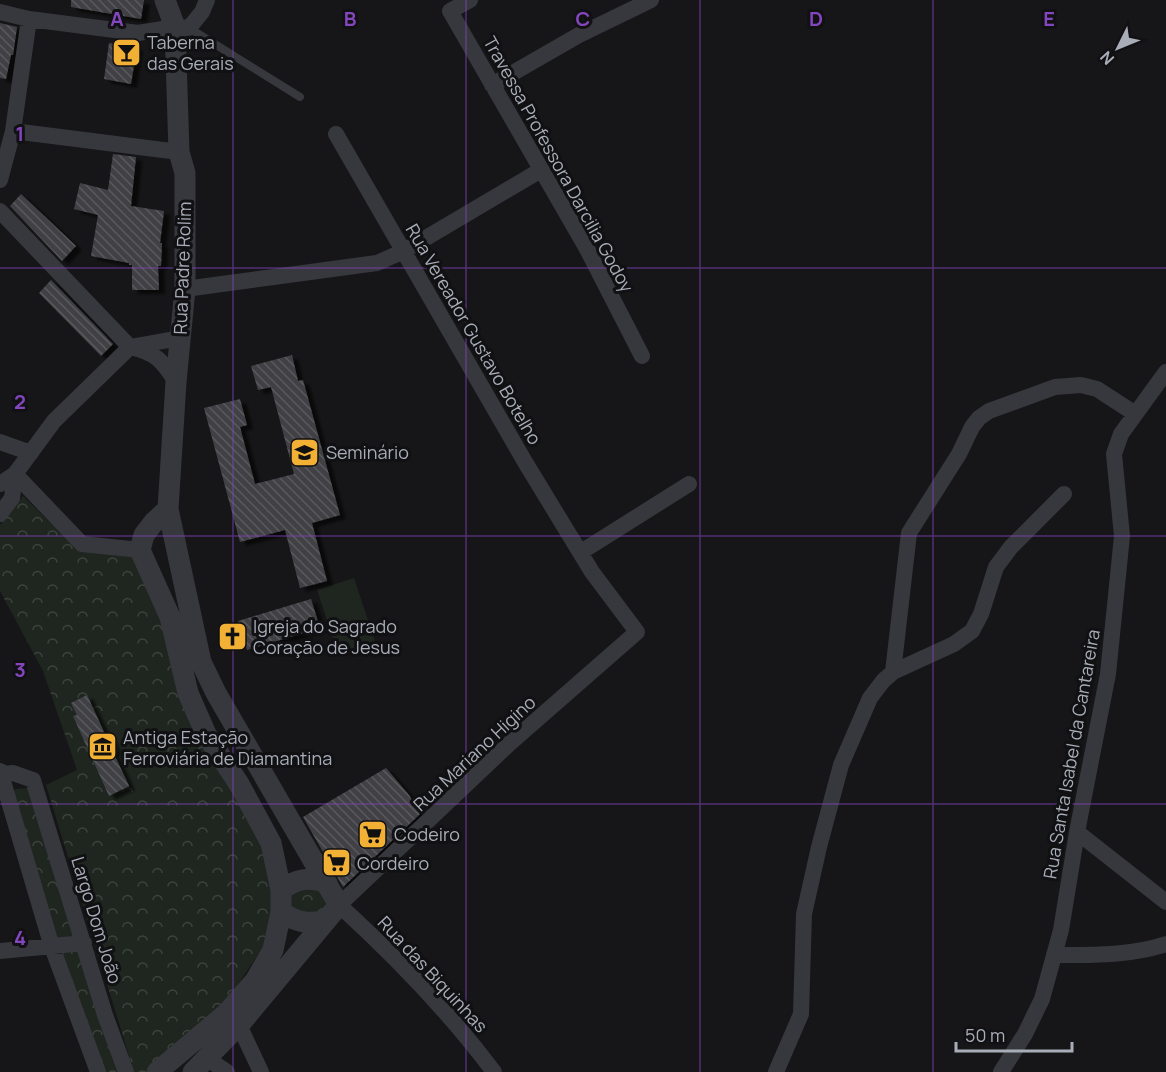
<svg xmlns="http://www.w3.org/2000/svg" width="1166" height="1072" viewBox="0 0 1166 1072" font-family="Manrope,sans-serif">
  <defs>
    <pattern id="park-crowns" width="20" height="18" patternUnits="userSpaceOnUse" patternTransform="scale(1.5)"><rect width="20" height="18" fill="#1e261f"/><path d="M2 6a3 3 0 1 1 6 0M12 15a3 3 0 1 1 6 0" fill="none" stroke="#3c433d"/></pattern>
    <pattern id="building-back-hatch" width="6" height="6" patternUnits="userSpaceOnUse" patternTransform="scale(1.5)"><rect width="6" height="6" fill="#404145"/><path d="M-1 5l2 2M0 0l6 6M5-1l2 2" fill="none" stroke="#595a5e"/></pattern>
    <filter id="shadow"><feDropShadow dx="6" dy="4" stdDeviation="1.5" flood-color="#0009"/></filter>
  </defs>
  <rect width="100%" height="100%" fill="#161618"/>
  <!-- grass -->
  <path fill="#1e261f" d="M 354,578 L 375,641 L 338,653 L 317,590 Z"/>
  <!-- park -->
  <path fill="url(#park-crowns)" d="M 23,496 L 78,550 L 137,558 L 265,843 L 277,901 L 266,943 L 223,1006 L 147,1072 L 134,1072 L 46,785 L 77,770 L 43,671 L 0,591 L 0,525 Z
    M 29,788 L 119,1072 L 105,1072 L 64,958 L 11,793 L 16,789 Z
    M 311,881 L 335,906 L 324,918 L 285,910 L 285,892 Z"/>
  <!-- building -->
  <path fill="url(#building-back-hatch)" filter="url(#shadow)" d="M 71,0 L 144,0 L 141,19 L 71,7 Z
    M 0,23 L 17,27 L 13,55 L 11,55 L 6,79 L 0,78 Z
    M 109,43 L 137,47 L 131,84 L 104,79 Z
    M 113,154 L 136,157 L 131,206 L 164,211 L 160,243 L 162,243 L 161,266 L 158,266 L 159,290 L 132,290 L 132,265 L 129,265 L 129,263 L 91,256 L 98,215 L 74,209 L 80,183 L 108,190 Z
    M 21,194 L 76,246 L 62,261 L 10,206 Z
    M 51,280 L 113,344 L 101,356 L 39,293 Z
    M 292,355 L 298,381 L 303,380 L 340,515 L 312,523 L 327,581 L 300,588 L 285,530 L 240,542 L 204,408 L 240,399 L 247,425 L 240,427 L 255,484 L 294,474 L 271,387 L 258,390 L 251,366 Z
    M 311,599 L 320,628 L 247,650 L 238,621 Z
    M 87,695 L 105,734 L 108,733 L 116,751 L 113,752 L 129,786 L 109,796 L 73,716 L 77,715 L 71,703 Z
    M 386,768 L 409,795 L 420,814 L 343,887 L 303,817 Z"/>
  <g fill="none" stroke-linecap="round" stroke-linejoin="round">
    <!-- service -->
    <path stroke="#37383d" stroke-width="8" d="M 189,28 L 300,97"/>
    <!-- minor -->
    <path stroke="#37383d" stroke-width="16" d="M 470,0 L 450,11 L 587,249 L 642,356
      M 0,12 L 29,19 L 138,33 L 175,27 L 189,28 L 202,12 L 207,0
      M 492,85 L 579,35 L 651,0
      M 13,131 L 179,152
      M 336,134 L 525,462 L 592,572 L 637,632 L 509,744 L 339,905 C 395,956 449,1012 494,1072
      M 0,180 L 13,131 L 29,19
      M 0,211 L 130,347 C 156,353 162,360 176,382
      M 185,289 L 377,263 L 404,251 L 541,170
      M 0,442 L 31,453
      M 15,474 L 82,544 L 140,550
      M 0,484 L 15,474 L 54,421 L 130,347 L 180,338
      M 0,514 L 12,498 L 15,474
      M 581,552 L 689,484
      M 893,672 L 909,533 L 959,454 L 972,427 L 979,418 L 989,411 L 1055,387 L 1081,385 L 1097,389 L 1134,413
      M 0,771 L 52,947 L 98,1072
      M 0,774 L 13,773 L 33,780 L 105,1015 L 126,1072
      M 1077,832 L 1166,902
      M 0,951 L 84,943
      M 1054,955 C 1092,955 1129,956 1166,944
      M 239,1025 L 261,1072
      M 206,1058 L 227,1072
      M 776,1072 L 801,1014 L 804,914 L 819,847 L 841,765 L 870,698 L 883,681 L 893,672 L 954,644 L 972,631 L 981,614 L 996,567 L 1011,547 L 1064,494
      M 1001,1072 L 1025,1034 L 1042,999 L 1061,930 L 1077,832 L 1108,674 L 1122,536 L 1114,454 L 1121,434 L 1166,372"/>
    <!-- tertiary -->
    <path stroke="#37383d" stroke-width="21" d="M 165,0 L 175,27 L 179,152 L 185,173 L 185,289 L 176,382 L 168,509 L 201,662 L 216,693 L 339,905 L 239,1025 L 193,1072
      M 281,890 C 296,879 309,876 327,883
      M 281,912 C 296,922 308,925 326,920
      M 157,1072 L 227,1013 L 255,981 L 273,950 L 281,912 L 281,890 L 271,843 L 239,784 L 206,734 L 188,693 L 170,617 L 140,550 L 144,535 L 154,522 L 168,509"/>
  </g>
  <!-- grid -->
  <path fill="none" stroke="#8446be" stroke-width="1.5" stroke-opacity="0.55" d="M 233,0 L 233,1072M 466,0 L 466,1072M 700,0 L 700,1072M 933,0 L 933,1072M 0,268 L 1166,268M 0,536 L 1166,536M 0,804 L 1166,804"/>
  <!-- icons -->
  <defs>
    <symbol id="bar-square" viewBox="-11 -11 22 22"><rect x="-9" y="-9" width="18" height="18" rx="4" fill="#f2b134" stroke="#111113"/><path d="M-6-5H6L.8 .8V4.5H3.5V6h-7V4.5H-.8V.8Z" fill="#111"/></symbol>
    <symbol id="school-square" viewBox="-11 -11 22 22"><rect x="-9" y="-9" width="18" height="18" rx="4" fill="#f2b134" stroke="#111113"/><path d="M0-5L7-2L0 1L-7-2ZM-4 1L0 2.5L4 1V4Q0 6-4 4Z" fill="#111"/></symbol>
    <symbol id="church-square" viewBox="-11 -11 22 22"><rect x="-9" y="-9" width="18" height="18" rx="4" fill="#f2b134" stroke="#111113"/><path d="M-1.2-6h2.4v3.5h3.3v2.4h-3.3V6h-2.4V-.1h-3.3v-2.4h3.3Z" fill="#111"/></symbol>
    <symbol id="museum-square" viewBox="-11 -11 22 22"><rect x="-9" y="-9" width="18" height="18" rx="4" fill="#f2b134" stroke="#111113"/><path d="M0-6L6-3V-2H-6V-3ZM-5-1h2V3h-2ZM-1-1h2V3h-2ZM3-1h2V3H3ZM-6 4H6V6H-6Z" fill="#111"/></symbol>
    <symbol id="supermarket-square" viewBox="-11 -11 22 22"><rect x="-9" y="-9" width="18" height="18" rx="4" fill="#f2b134" stroke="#111113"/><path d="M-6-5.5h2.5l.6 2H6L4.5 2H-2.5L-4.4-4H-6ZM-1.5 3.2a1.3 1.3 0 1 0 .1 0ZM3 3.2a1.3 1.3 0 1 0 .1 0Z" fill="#111"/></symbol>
  </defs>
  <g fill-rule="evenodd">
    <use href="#bar-square" x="110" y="36" width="33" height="33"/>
    <use href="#school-square" x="288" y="436" width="33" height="33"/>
    <use href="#church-square" x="216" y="620" width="33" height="33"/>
    <use href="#museum-square" x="86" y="730" width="33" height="33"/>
    <use href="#supermarket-square" x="356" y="818" width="33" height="33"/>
    <use href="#supermarket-square" x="320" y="846" width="33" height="33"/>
  </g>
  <g text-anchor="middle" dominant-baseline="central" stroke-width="6" stroke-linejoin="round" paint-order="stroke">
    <!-- poi labels -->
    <g font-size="18" fill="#a8adb8" stroke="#111113" text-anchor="start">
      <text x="147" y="42">Taberna<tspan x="147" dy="21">das Gerais</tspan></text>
      <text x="326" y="452">Seminário</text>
      <text x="253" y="626">Igreja do Sagrado<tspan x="253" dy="21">Coração de Jesus</tspan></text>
      <text x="123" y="737">Antiga Estação<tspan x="123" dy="21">Ferroviária de Diamantina</tspan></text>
      <text x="394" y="834">Codeiro</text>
      <text x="357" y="863">Cordeiro</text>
    </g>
    <!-- street labels -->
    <g font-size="18" fill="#a8adb8" stroke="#111113">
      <text transform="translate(559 164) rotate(61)">Travessa Professora Darcilia Godoy</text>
      <text transform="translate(182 268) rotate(-88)">Rua Padre Rolim</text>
      <text transform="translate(474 334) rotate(60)">Rua Vereador Gustavo Botelho</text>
      <text transform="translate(474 753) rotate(-43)">Rua Mariano Higino</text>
      <text transform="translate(1071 754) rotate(-80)">Rua Santa Isabel da Cantareira</text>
      <text transform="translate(97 920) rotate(73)">Largo Dom João</text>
      <text transform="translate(433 974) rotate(47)">Rua das Biquinhas</text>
    </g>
  </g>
  <g font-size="20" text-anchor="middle" font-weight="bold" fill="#8446be" stroke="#111113" stroke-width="6" stroke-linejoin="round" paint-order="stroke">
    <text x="117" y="26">A</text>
    <text x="350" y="26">B</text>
    <text x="583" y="26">C</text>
    <text x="816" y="26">D</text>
    <text x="1049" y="26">E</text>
    <text x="20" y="141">1</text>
    <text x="20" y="409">2</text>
    <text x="20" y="677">3</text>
    <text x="20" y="945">4</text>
  </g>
  <!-- north arrow -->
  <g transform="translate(1118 48) rotate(227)" stroke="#111113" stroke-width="4.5" paint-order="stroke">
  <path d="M0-4.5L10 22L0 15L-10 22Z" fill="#a8adb8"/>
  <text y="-9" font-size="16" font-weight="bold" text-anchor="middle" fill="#a8adb8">N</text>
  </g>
  <!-- scale -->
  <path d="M956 1042v9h116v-9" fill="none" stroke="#a8adb8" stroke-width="3"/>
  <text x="965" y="1042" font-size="18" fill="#a8adb8" stroke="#111113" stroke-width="4.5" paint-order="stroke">50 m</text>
</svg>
